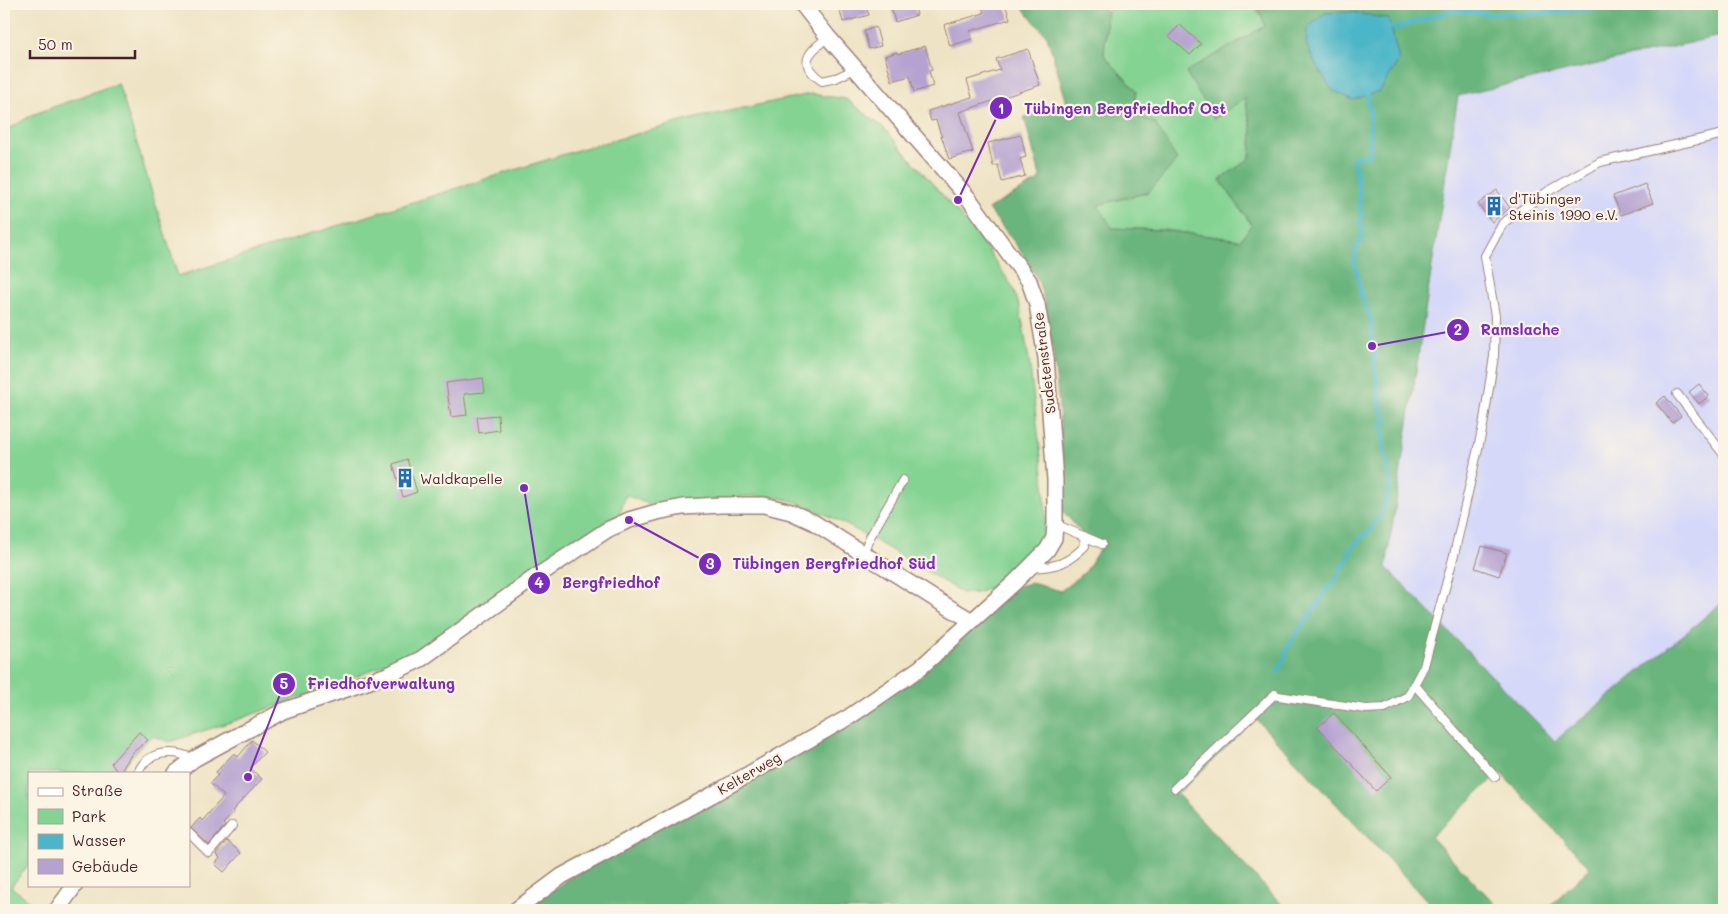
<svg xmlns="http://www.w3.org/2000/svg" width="1728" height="914" viewBox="0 0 1728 914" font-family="Mali,sans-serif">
  <rect width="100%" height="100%" fill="#fcf5e5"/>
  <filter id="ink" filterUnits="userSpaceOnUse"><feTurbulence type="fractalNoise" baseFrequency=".02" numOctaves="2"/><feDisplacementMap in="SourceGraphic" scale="10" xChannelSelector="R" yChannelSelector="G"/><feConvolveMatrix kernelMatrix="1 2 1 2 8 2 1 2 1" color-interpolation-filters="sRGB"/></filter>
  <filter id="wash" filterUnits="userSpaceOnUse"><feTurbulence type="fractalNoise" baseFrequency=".0096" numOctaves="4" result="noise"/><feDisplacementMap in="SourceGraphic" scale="20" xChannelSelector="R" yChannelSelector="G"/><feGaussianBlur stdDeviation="1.12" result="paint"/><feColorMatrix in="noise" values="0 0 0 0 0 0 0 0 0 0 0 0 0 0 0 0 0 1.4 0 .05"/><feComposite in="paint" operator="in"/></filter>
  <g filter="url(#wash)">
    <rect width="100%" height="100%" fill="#eee3c4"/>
    <!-- built -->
    <path fill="#d5d8f9" d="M 1724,35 L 1724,601 L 1555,741 L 1386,567 L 1458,96 Z"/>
    <!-- green -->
    <path fill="#84d393" stroke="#67795f" d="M 1118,4 L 1254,4 L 1259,14 L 1268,24 L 1245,98 L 1252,132 L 1250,158 L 1220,180 L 1252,225 L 1241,240 L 1164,230 L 1112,228 L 1097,205 L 1149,192 L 1155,123 L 1133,113 L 1136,91 L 1104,55 L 1107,12 Z
      M 118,83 L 178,276 L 581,149 L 696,118 L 810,94 L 846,99 L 884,128 L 978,236 L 1012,286 L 1020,308 L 1029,360 L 1044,481 L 1046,520 L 1041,538 L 1036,546 L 994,587 L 977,593 L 962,593 C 924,570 886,546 847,525 C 820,512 796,498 765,496 C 727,494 689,509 651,504 C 643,503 634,498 626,495 L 617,521 L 528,576 L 416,650 L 358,676 L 234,721 L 169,742 L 153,736 C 139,747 129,758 120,773 L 29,773 L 29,864 L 11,887 L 42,910 L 4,910 L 4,132 L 32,115 Z"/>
    <!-- forest -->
    <path fill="#6bb57d" stroke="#5a6a54" d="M 1019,4 L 1103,4 L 1107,12 L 1104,55 L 1136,91 L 1133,113 L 1155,123 L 1177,160 L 1149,192 L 1098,205 L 1112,228 L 1162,230 L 1240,240 L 1252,225 L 1220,180 L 1250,158 L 1252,132 L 1245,98 L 1214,119 L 1186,72 L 1265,26 L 1260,12 L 1254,4 L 1724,4 L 1724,35 L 1458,96 L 1386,567 L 1555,741 L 1724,601 L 1724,910 L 1545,910 L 1590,868 L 1500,772 L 1431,837 L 1501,910 L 1436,910 L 1256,719 L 1177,794 L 1287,910 L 526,910 L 566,880 L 853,719 L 1018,586 L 1031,583 L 1061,591 L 1086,571 L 1102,545 L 1084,536 L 1063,511 C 1062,450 1060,388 1049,328 C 1046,311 1044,293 1036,277 C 1024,252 1005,230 988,209 L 1041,179 L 1024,117 L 1067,103 L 1047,36 Z"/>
    <!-- water -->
    <path fill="#4bb6c8" stroke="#4a6a7a" d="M 1352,12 L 1389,19 L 1399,60 L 1380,91 L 1353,100 L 1332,90 L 1314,62 L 1306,44 L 1307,28 L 1325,13 Z"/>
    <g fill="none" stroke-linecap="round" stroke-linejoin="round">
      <!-- stream -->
      <path stroke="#4bb6c8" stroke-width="4.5" d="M 1387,26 L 1395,29 L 1410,23 L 1455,10 L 1491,14 L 1513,13 L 1516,15 C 1541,14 1566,11 1590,9 C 1611,8 1632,8 1652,6 C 1656,6 1660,7 1664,7 C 1671,6 1684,3 1690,6 L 1693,4
        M 1278,672 L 1286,653 L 1287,647 L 1290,645 L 1290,642 L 1321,599 L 1324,591 L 1335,582 L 1340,569 L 1347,561 L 1349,552 L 1361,537 L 1369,531 L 1382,511 L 1386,499 L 1389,488 L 1388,471 L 1383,444 L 1382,426 L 1385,423 L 1385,417 L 1381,409 L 1374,363 L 1375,353 L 1372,346 L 1370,316 L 1362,299 L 1354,259 L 1355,251 L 1361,239 L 1362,226 L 1359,222 L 1361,215 L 1356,171 L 1353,158 L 1357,156 L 1370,155 L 1369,138 L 1370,114 L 1367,90"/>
    </g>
    <g id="blocks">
      <!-- building -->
      <path fill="#b5a2d0" d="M 838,4 L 865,4 L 869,15 L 843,22 Z
        M 890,4 L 914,4 L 917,15 L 895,22 Z
        M 990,4 L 1005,4 L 1010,19 L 970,31 L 972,39 L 950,46 L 944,25 L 984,13 L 982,6 Z
        M 1180,25 L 1201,44 L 1190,55 L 1169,36 Z
        M 876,27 L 881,46 L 869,49 L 864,31 Z
        M 925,46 L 932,70 L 929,71 L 933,86 L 914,92 L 910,76 L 892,81 L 885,56 L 897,52 L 898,54 Z
        M 1028,49 L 1040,85 L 960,112 L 973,152 L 949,159 L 936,120 L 931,121 L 928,111 L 972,97 L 967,80 L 1000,70 L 996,59 Z
        M 1021,135 L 1026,157 L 1020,159 L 1025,176 L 1002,182 L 998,165 L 993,166 L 988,143 Z
        M 1645,184 L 1653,203 L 1621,215 L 1613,196 Z
        M 1497,190 L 1510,208 L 1492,222 L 1478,204 Z
        M 483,378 L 485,392 L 464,394 L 467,415 L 451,417 L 446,383 Z
        M 1699,384 L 1709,396 L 1699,404 L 1689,392 Z
        M 1665,396 L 1681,416 L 1672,423 L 1656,403 Z
        M 498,415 L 499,430 L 479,433 L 477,417 Z
        M 407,459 L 417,492 L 403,497 L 393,464 Z
        M 1482,546 L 1507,553 L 1499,576 L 1475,568 Z
        M 1334,713 L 1391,777 L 1376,791 L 1318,727 Z
        M 139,732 L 148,740 L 132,753 L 120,773 L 118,773 L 111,763 Z
        M 252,740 L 265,752 L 250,768 L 262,779 L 232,811 L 234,812 L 223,824 L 225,826 L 209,845 L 191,828 L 200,818 L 202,821 L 224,796 L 210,783 L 218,775 L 216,772 L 234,753 L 238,757 Z
        M 227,841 L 241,853 L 224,872 L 215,864 L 220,858 L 216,854 Z"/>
    </g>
  </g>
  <g filter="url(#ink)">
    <use href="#blocks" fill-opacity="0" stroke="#9c8178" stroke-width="1"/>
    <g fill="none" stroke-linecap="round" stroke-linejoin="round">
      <defs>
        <path id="service" d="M 828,37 C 809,52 796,63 822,81 L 836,78 L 855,69
          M 1677,394 L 1724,455
          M 1055,524 L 1102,544
          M 863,553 L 870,537 L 903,480
          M 1031,568 C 1056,567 1067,564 1085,546 L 1084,536
          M 1414,684 L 1495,777
          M 1278,696 L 1366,709 L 1385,708 L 1408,696 L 1424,666 L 1454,555 L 1483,426 L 1494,356 L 1495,316 L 1485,256 L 1503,223 L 1547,192 L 1600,162 L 1724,134
          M 138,773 C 147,750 174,749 194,759
          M 1175,788 L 1275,694
          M 189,833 L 209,853 L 232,826"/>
        <path id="minor" d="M 176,773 L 194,759 L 283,711 L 390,674 L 421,659 L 531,580 L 607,530 L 629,520 L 657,512 L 683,507 L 721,505 L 764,505 L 791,512 L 813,522 L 935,599 L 972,621
          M 57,910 L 75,885
          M 516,910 L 562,876 L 712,795 L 849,717 L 920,668 L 1014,583 L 1047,550 L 1054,538 L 1055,524 L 1055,480 L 1046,358 L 1037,304 L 1029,281 L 969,199 L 828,37 L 802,4"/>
      </defs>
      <!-- service casing -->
      <use href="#service" stroke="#9c8178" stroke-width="10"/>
      <!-- minor casing -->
      <use href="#minor" stroke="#9c8178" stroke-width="18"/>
      <!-- service -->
      <use href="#service" stroke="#fff" stroke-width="8"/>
      <!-- minor -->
      <use href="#minor" stroke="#fff" stroke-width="15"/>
    </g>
  </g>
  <!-- icons -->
  <defs>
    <symbol id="building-bare" viewBox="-9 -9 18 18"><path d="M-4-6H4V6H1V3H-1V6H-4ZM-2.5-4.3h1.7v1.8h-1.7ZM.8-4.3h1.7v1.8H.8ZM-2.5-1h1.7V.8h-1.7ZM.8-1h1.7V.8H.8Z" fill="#1f6fb2" stroke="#fcf5e5" stroke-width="2.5" paint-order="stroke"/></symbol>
  </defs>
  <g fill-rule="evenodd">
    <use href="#building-bare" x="1480" y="192" width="28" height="28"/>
    <use href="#building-bare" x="391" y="464" width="28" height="28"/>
  </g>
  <g text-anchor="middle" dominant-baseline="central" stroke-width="4.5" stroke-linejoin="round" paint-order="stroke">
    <!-- poi labels -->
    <g font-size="14" fill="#4a1f2b" stroke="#fcf5e5" text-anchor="start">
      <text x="1509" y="198">d'Tübinger<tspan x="1509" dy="16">Steinis 1990 e.V.</tspan></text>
      <text x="420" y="478">Waldkapelle</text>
    </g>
    <!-- street labels -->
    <g font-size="14" fill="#4a1f2b" stroke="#fcf5e5">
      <text transform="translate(1044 363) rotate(-97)">Sudetenstraße</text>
      <text transform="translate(749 773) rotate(-30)">Kelterweg</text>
    </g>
  </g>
  <!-- callouts -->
  <path fill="none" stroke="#7b2cbf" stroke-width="2" d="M958 200L1001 108M1372 346L1458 330M629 520L710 564M524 488L539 583M248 777L284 684"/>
  <g fill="#7b2cbf" stroke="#fcf5e5" stroke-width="2">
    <circle cx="958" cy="200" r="5"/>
    <circle cx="1372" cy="346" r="5"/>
    <circle cx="629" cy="520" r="5"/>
    <circle cx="524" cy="488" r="5"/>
    <circle cx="248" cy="777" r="5"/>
    <circle cx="1001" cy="108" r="12"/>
    <circle cx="1458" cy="330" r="12"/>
    <circle cx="710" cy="564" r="12"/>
    <circle cx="539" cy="583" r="12"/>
    <circle cx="284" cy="684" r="12"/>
  </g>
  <g font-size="15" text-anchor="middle" font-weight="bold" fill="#fff">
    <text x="1001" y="114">1</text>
    <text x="1458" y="335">2</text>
    <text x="710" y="569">3</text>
    <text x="539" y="588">4</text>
    <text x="284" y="689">5</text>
  </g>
  <g font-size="15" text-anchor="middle" font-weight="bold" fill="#7b2cbf" stroke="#fcf5e5" stroke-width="4.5" stroke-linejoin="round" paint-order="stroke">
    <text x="1125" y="114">Tübingen Bergfriedhof Ost</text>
    <text x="1520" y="335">Ramslache</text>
    <text x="834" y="569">Tübingen Bergfriedhof Süd</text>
    <text x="611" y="588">Bergfriedhof</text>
    <text x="381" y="689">Friedhofverwaltung</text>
  </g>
  <!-- margin -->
  <rect width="1728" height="914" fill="none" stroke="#fcf5e5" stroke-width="20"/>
  <!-- legend -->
  <rect x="28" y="772" width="162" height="115" fill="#fcf5e5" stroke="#b59f9b"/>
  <rect x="38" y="788" width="25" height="8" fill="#ffffff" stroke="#b59f9b"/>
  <text x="72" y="796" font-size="15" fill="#4a1f2b">Straße</text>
  <rect x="38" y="809" width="25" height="15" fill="#84d393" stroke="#b59f9b"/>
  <text x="72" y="822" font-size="15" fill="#4a1f2b">Park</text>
  <rect x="38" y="834" width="25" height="15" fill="#4bb6c8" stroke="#b59f9b"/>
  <text x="72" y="846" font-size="15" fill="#4a1f2b">Wasser</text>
  <rect x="38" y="859" width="25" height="15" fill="#b5a2d0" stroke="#b59f9b"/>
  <text x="72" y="872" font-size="15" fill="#4a1f2b">Gebäude</text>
  <!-- scale -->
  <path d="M30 50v8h105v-8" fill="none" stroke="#4a1f2b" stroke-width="2.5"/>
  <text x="38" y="50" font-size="15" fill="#4a1f2b" stroke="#fcf5e5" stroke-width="4" paint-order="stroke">50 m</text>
</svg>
